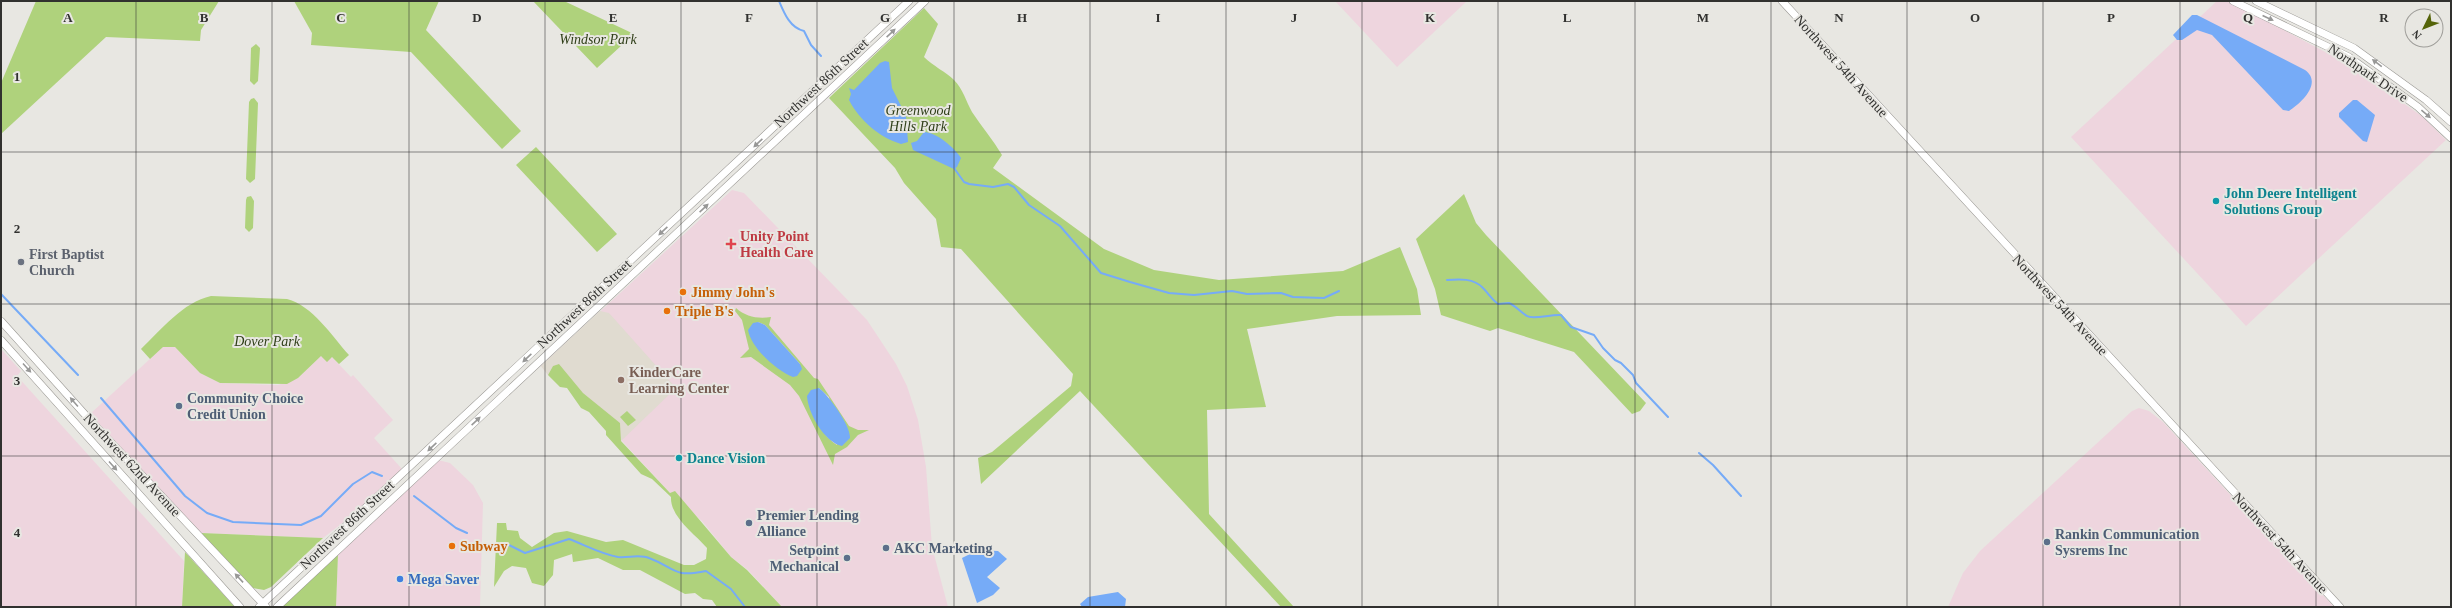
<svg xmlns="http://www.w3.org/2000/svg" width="2452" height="608" viewBox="0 0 2452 608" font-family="Georgia,serif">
  <rect width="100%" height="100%" fill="#e8e7e2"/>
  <!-- commercial -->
  <path fill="#eed5de" d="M 1335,1 L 1467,1 L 1397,67 Z
    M 2217,1 L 2229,1 L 2374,78 L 2386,91 L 2423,117 L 2446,140 L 2246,326 L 2071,137 Z
    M 732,190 L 744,193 L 867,320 L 896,364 L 907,386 L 918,420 L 926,467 L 932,547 L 948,607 L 782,607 L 748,570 L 731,557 L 702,521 L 670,493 L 553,366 L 548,375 L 541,366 Z
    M 163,347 L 175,347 L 200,373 L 220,383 L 278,385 L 298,378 L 321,356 L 332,357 L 351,377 L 353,375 L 393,420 L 374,438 L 402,469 L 354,514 L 323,538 L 201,533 L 90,414 Z
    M 1,349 L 21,371 L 17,376 L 184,561 L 182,607 L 1,607 Z
    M 2139,408 L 2149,411 L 2163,422 L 2334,607 L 1948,607 L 1963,573 L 1980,551 L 2132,411 Z
    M 438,460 L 450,463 L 473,485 L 483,503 L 480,607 L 336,607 L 338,554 Z"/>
  <!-- built -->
  <path fill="#e0dbd0" d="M 600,311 L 609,313 L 676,388 L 621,441 L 620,423 L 583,393 L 559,364 L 553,366 L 548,375 L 541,366 Z"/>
  <!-- green -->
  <path fill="#afd27c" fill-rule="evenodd" d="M 36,1 L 219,1 L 201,30 L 200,41 L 106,37 L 1,134 L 1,83 Z
    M 294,1 L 439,1 L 426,30 L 521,131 L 502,149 L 411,52 L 311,45 L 312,33 Z
    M 533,1 L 564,1 L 634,34 L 597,68 Z
    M 924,8 L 938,24 L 924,57 C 933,66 946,72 954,80 C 963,89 966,101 972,112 C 982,127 993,140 1002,155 L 993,168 L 1104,249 L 1154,270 L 1219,280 L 1343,271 L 1400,247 L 1417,289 L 1421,315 L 1337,316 L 1247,329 L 1266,407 L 1207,410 L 1209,514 L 1294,607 L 1281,607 L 1080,391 L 981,484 L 978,458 L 992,452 L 1071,386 L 1073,374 L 961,249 L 941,247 L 936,219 L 904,183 L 895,168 L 829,98 Z
    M 256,44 L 260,48 L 258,81 L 254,85 L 250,81 L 251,48 Z
    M 254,98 L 258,103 L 255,179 L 250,183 L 246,179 L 249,102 L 251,99 Z
    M 536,147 L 617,234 L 597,252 L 516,165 Z
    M 1464,194 L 1476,223 L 1486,235 L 1646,403 L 1640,411 L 1632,414 L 1574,352 L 1498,328 L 1490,331 L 1441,315 L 1435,289 L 1416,239 Z
    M 251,196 L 254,201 L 253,228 L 249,232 L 245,228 L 246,200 L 247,197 Z
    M 211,296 L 287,299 C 313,306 331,335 349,355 L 339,364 L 332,357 L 327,362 L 321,356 L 298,378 L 287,384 L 220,383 L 200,373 L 175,347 L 163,347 L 150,359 L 141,349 C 161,330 183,302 211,296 Z
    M 736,308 C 746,317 758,319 771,317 L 769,325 L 814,378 L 818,379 L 849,426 L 858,430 L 869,430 L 858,435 L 847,447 L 835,454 L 833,465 L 799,396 L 790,385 L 751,357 L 740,358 L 749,349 L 742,320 L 735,311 ZM 758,322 L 765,325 L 800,364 L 781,370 L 757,346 L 749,333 ZM 819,388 L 829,397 L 837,445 C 813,428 818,415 819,388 Z
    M 559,364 L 583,393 L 620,423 L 621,441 L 670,493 L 675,491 L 731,557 L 747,570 L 782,607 L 717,607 L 712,600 L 703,599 L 695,593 L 685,594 L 640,570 L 623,570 L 598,558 L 573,562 L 572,554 L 554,560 L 553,575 L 544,586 L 532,583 L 526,568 L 512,566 L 504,571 L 494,587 L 497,523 L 506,523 L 507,530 L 518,531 L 520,538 L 532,547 L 554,533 L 567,531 L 606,542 L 623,540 L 684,565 L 694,565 L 706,559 L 707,548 C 695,534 670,517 671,497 L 652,479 L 641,474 L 606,435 L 606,431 L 589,412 L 581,408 L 567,388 L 560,387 L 548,375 L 553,366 Z
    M 627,411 L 636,420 L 628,426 L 620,417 Z
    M 201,533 L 323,538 L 271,587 L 264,590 L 253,588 Z
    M 185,552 L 234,606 L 235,607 L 182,607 Z
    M 338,554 L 336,607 L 282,607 L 285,604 Z"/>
  <!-- water -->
  <path fill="#76abf7" d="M 2192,15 L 2197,15 L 2305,70 C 2323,83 2301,103 2289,111 L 2283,110 L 2212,35 L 2197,30 L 2182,40 L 2177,40 L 2173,35 Z
    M 885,61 L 889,62 L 892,88 L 906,116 L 908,142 L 901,144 C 879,137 860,121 849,100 L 851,94 L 849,88 L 854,90 L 880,63 Z
    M 2353,100 L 2357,100 L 2375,115 L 2367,142 L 2363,141 L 2339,117 L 2339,113 Z
    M 924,132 C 936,132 955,148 961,158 L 957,167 L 954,169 L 913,150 L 911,143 L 917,141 Z
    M 758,322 L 765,325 L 800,364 L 802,369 L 797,376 L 793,377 C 777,371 751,348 748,330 L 753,323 Z
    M 819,388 C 829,396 851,426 850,438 L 842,446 C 824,442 808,413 807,396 L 811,390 Z
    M 978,550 L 998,551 L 1007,559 L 987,577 L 1000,588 L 993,595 L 977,603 L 962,558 Z
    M 1118,592 L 1126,599 L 1125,607 L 1082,607 L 1080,604 L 1088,597 Z"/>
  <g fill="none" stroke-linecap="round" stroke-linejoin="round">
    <!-- stream -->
    <path stroke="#76abf7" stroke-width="2" d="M 779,1 C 784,13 790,28 804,31 L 811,45 L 821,56
      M 954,168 L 964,182 L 969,184 L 993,187 L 1008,184 L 1014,187 L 1029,205 L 1060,226 L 1101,273 L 1130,282 L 1169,293 L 1194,295 L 1232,291 L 1247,294 L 1281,293 L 1293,297 L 1324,298 L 1339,291
      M 1447,280 C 1459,279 1474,278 1483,288 C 1489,294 1491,299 1498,304 L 1509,303 C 1516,306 1520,312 1527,316 C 1533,320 1551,314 1561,315 L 1571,327 L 1594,335 L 1603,348 L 1615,360 L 1621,363 L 1633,375 L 1636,383 L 1668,417
      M 1,294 L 78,375
      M 101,398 L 185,496 L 207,513 L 233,522 L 301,525 L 321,516 L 353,484 L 372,472 L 382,476
      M 1699,453 L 1713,465 L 1741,496
      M 414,496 L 456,528 L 467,533
      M 509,545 L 525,553 L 569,539 C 585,545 601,554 618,557 C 628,558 640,554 649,558 C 676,568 672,578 706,571 L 731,589 L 745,607"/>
    <defs>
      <path id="secondary" d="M 1782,1 L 2340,607
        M 2233,1 L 2349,57 L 2418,107 L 2451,138
        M 2256,1 L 2354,48 L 2426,100 L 2451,122
        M 1,321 L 89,419 L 266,607
        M 1,340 L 240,607
        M 259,607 L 909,1
        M 277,607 L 925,1"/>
    </defs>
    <!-- secondary casing -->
    <use href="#secondary" stroke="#9a9894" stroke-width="8"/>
    <!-- secondary -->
    <use href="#secondary" stroke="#fff" stroke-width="7"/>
  </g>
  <!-- one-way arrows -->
  <defs><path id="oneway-solid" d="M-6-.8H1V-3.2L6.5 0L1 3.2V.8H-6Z"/></defs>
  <g fill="#989897">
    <use href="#oneway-solid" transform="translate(2268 18) rotate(25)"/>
    <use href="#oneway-solid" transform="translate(891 33) rotate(-43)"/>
    <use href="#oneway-solid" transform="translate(2377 63) rotate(-143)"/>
    <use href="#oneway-solid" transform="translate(2426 114) rotate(40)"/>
    <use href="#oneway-solid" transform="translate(758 143) rotate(137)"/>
    <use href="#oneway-solid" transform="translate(704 208) rotate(-43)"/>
    <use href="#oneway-solid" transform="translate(663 231) rotate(137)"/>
    <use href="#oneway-solid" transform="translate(527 358) rotate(137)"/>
    <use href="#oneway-solid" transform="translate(27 368) rotate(48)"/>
    <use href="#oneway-solid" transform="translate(74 402) rotate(-131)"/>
    <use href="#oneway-solid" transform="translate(476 421) rotate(-43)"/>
    <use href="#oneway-solid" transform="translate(432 447) rotate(137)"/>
    <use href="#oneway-solid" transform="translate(113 466) rotate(48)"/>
    <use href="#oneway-solid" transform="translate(239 578) rotate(-133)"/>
  </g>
  <!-- grid -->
  <path fill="none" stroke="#31312f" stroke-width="1" stroke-opacity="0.55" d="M 136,1 L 136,607M 272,1 L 272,607M 409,1 L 409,607M 545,1 L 545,607M 681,1 L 681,607M 817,1 L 817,607M 954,1 L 954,607M 1090,1 L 1090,607M 1226,1 L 1226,607M 1362,1 L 1362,607M 1498,1 L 1498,607M 1635,1 L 1635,607M 1771,1 L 1771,607M 1907,1 L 1907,607M 2043,1 L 2043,607M 2180,1 L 2180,607M 2316,1 L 2316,607M 1,152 L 2451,152M 1,304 L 2451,304M 1,456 L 2451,456"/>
  <!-- markers -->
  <g fill="#0f9aa8" stroke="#e8e7e2" stroke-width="1.5">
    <circle cx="2216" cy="201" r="4"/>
    <circle cx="679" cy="458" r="4"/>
  </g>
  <path fill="#e0444e" stroke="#e8e7e2" stroke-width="1.5" d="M729 238h4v4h4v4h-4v4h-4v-4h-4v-4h4z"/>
  <circle fill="#6b7280" stroke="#e8e7e2" stroke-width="1.5" cx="21" cy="262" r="4"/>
  <g fill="#e8710a" stroke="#e8e7e2" stroke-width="1.5">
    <circle cx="683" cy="292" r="4"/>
    <circle cx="667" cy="311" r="4"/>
    <circle cx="452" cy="546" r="4"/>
  </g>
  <circle fill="#8d6e63" stroke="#e8e7e2" stroke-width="1.5" cx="621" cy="380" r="4"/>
  <g fill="#5c6f8a" stroke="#e8e7e2" stroke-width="1.5">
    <circle cx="179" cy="406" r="4"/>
    <circle cx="749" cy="523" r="4"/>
    <circle cx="2047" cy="542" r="4"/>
    <circle cx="886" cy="548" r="4"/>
    <circle cx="847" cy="558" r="4"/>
  </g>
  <circle fill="#3f7fe0" stroke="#e8e7e2" stroke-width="1.5" cx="400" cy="579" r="4"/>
  <g text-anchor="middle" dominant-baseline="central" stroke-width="4" stroke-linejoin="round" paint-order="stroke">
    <!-- park labels -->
    <g font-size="14" font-style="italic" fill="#303f19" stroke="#e8e7e2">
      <text x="598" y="39">Windsor Park</text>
      <text x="918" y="110">Greenwood<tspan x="918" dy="16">Hills Park</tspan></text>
      <text x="267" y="341">Dover Park</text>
    </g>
    <!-- street labels -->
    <g font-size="14" fill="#31312f" stroke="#e8e7e2">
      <text transform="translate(1841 66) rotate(48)">Northwest 54th Avenue</text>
      <text transform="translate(2368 73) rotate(34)">Northpark Drive</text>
      <text transform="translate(821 83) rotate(-43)">Northwest 86th Street</text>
      <text transform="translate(584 304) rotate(-43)">Northwest 86th Street</text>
      <text transform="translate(2060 305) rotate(47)">Northwest 54th Avenue</text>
      <text transform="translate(132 465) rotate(47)">Northwest 62nd Avenue</text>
      <text transform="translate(347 525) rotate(-43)">Northwest 86th Street</text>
      <text transform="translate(2280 543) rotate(47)">Northwest 54th Avenue</text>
    </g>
    <!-- culture labels -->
    <g font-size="14" font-weight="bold" fill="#0d838f" stroke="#e8e7e2" text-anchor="start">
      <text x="2224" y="193">John Deere Intelligent<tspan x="2224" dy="16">Solutions Group</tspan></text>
      <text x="687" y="458">Dance Vision</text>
    </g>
    <!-- health labels -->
    <g font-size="14" font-weight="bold" fill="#be3a42" stroke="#e8e7e2" text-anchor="start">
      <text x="740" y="236">Unity Point<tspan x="740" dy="16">Health Care</tspan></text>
    </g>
    <!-- worship labels -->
    <g font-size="14" font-weight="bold" fill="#5b616d" stroke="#e8e7e2" text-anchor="start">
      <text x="29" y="254">First Baptist<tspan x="29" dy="16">Church</tspan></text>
    </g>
    <!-- food labels -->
    <g font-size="14" font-weight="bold" fill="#c56008" stroke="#e8e7e2" text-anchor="start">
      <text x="691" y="292">Jimmy John's</text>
      <text x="675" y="311">Triple B's</text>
      <text x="460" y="546">Subway</text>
    </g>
    <!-- education labels -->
    <g font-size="14" font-weight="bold" fill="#785e54" stroke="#e8e7e2" text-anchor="start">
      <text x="629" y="372">KinderCare<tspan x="629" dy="16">Learning Center</tspan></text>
    </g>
    <!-- service labels -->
    <g font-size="14" font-weight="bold" fill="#4e5e75" stroke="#e8e7e2" text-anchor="start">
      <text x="187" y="398">Community Choice<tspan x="187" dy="16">Credit Union</tspan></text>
      <text x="757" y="515">Premier Lending<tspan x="757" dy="16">Alliance</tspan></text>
      <text x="2055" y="534">Rankin Communication<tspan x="2055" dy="16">Sysrems Inc</tspan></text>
      <text x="894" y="548">AKC Marketing</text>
      <text x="839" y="550" text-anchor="end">Setpoint<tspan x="839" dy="16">Mechanical</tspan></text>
    </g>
    <!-- shop labels -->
    <g font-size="14" font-weight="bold" fill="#366cbe" stroke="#e8e7e2" text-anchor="start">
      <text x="408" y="579">Mega Saver</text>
    </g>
  </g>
  <g font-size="13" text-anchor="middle" font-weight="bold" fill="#31312f" stroke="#e8e7e2" stroke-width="4" stroke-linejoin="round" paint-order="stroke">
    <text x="68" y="22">A</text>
    <text x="204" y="22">B</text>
    <text x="341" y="22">C</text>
    <text x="477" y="22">D</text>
    <text x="613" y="22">E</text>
    <text x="749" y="22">F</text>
    <text x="885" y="22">G</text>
    <text x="1022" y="22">H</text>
    <text x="1158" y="22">I</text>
    <text x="1294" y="22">J</text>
    <text x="1430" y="22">K</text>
    <text x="1567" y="22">L</text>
    <text x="1703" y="22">M</text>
    <text x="1839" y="22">N</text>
    <text x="1975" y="22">O</text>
    <text x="2111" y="22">P</text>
    <text x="2248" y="22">Q</text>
    <text x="2384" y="22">R</text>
    <text x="17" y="81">1</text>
    <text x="17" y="233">2</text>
    <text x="17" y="385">3</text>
    <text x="17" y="537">4</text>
  </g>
  <!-- border -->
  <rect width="2452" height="608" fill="none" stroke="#31312f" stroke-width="4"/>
  <!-- north arrow -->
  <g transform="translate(2424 28) rotate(227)"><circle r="19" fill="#e8e7e2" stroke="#9f9e9a"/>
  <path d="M0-3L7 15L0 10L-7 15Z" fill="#556409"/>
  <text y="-6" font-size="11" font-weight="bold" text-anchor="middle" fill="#31312f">N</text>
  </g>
</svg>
